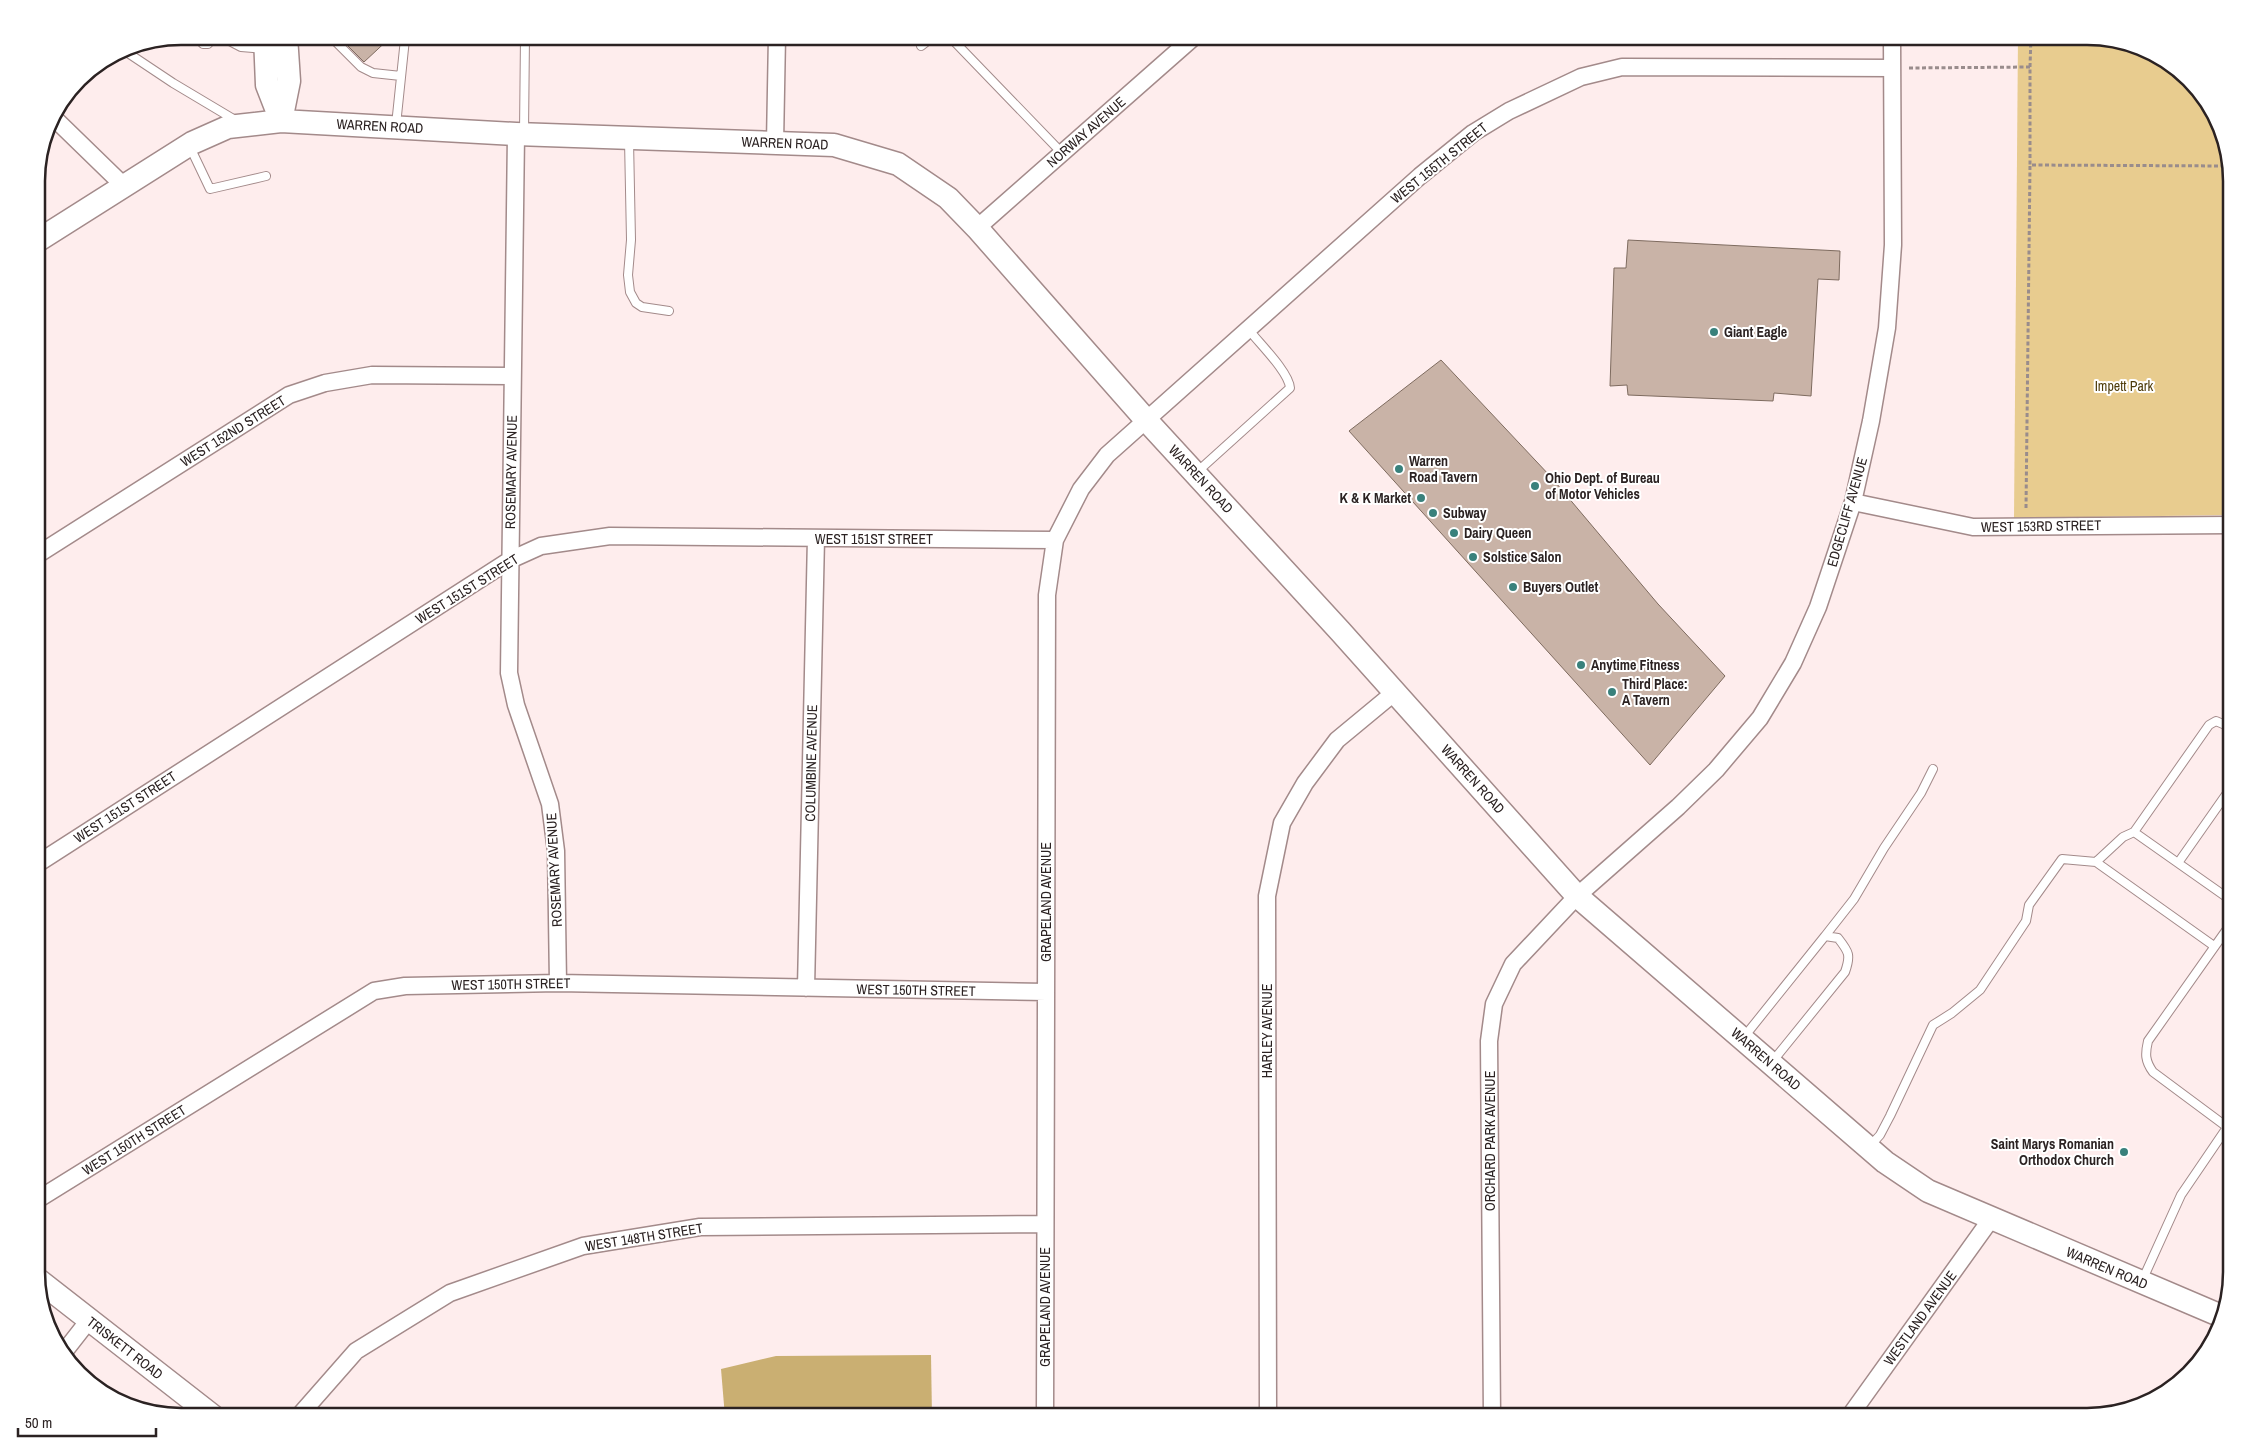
<svg xmlns="http://www.w3.org/2000/svg" width="2268" height="1453" viewBox="0 0 2268 1453" font-family="'Archivo Narrow',sans-serif">
  <rect width="100%" height="100%" fill="#feeded"/>
  <!-- green -->
  <path fill="#e8cc8f" d="M 2018,36 L 2087,36 L 2167,61 L 2212,109 L 2232,181 L 2232,515 L 2014,518 Z"/>
  <!-- forest -->
  <path fill="#caaf72" d="M 931,1355 L 932,1417 L 725,1417 L 721,1369 L 776,1356 Z"/>
  <!-- building -->
  <path fill="#c9b3a7" stroke="#7e6b5f" d="M 338,36 L 392,36 L 364,62 Z
    M 1628,240 L 1840,251 L 1839,280 L 1818,279 L 1811,396 L 1774,393 L 1773,401 L 1628,395 L 1627,385 L 1610,386 L 1614,268 L 1626,268 Z
    M 1441,360 L 1551,477 L 1658,604 L 1725,676 L 1650,765 L 1349,431 Z"/>
  <g fill="none" stroke-linecap="round" stroke-linejoin="round">
    <defs>
      <path id="lane" d="M 195,36 L 203,44 L 208,44 L 215,36
        M 220,36 L 241,47 L 264,49
        M 330,36 L 361,67 L 373,73 L 401,76
        M 949,36 L 1062,153
        M 921,46 L 934,36
        M 125,48 L 128,53 L 173,83 L 235,120
        M 396,125 L 405,39 L 403,36
        M 524,132 L 525,36
        M 629,140 L 631,240 L 628,275 L 630,292 L 636,303 L 642,307 L 669,311
        M 190,147 L 210,189 L 266,176
        M 1197,472 L 1290,388 C 1289,372 1259,343 1249,330
        M 2134,832 L 2209,725 L 2216,721 L 2232,728
        M 2096,862 L 2123,837 L 2134,832 L 2232,901
        M 2178,863 L 2232,786
        M 1825,936 L 1854,899 L 1884,848 L 1921,793 L 1933,769
        M 1744,1037 L 1825,936 L 1838,938 C 1849,952 1851,955 1845,972 L 1772,1062
        M 2227,1127 L 2153,1072 C 2145,1061 2145,1054 2148,1041 L 2232,922
        M 1870,1146 L 1880,1135 L 1890,1116 L 1933,1025 L 1952,1013 L 1980,990 L 2026,921 L 2029,905 L 2062,859 L 2096,862 L 2214,946
        M 2142,1281 L 2181,1195 L 2232,1120"/>
      <path id="street" d="M 53,117 L 124,186
        M 516,134 L 509,673 L 516,705 L 550,804 L 556,851 L 558,983
        M 775,143 L 777,36
        M 977,228 L 1195,36
        M 1853,502 L 1973,527 L 2232,525
        M 37,555 L 289,395 L 325,383 L 372,375 L 512,376
        M 37,864 L 510,560 L 541,546 L 610,536 L 1055,540
        M 806,988 L 816,538
        M 37,1200 L 374,991 L 405,986 L 558,983 L 1046,992
        M 64,1352 L 89,1320
        M 298,1417 L 356,1351 L 450,1293 L 583,1246 L 700,1227 L 1044,1224
        M 1045,1417 L 1047,595 L 1055,540 L 1081,489 L 1107,455 L 1420,176 L 1473,133 L 1509,111 L 1581,77 L 1622,67 L 1892,68
        M 1268,1417 L 1267,896 L 1282,823 L 1305,783 L 1337,740 L 1395,692
        M 1492,1417 L 1489,1041 L 1494,1004 L 1513,964 L 1577,896 L 1678,807 L 1716,770 L 1760,718 L 1793,663 L 1818,607 L 1853,502 L 1871,421 L 1887,328 L 1893,245 L 1892,36
        M 1849,1417 L 1991,1219"/>
      <path id="secondary" d="M 265,36 L 267,85 L 281,121
        M 281,121 L 289,81 L 286,36
        M 37,241 L 192,143 L 228,127 L 281,121 L 516,134 L 834,145 L 898,164 L 948,198 L 977,228 L 1147,421 L 1340,631 L 1577,896 L 1885,1162 L 1928,1191 L 2219,1315
        M 37,1279 L 214,1417"/>
    </defs>
    <!-- lane casing -->
    <use href="#lane" stroke="#a38a8a" stroke-width="10"/>
    <!-- street casing -->
    <use href="#street" stroke="#a38a8a" stroke-width="19"/>
    <!-- secondary casing -->
    <use href="#secondary" stroke="#a38a8a" stroke-width="25"/>
    <!-- path -->
    <path stroke="#998c8c" stroke-width="3" stroke-dasharray="4 2.5" stroke-linecap="butt" d="M 2030,67 L 2031,36
      M 1909,68 L 2030,67 L 2030,165 L 2228,166
      M 2026,508 L 2030,165"/>
    <!-- lane -->
    <use href="#lane" stroke="#fff" stroke-width="8"/>
    <!-- street -->
    <use href="#street" stroke="#fff" stroke-width="16"/>
    <!-- secondary -->
    <use href="#secondary" stroke="#fff" stroke-width="22"/>
  </g>
  <!-- markers -->
  <g fill="#39817c" stroke="#fff" stroke-width="2">
    <circle cx="1714" cy="332" r="5"/>
    <circle cx="1399" cy="469" r="5"/>
    <circle cx="1535" cy="486" r="5"/>
    <circle cx="1421" cy="498" r="5"/>
    <circle cx="1433" cy="513" r="5"/>
    <circle cx="1454" cy="533" r="5"/>
    <circle cx="1473" cy="557" r="5"/>
    <circle cx="1513" cy="587" r="5"/>
    <circle cx="1581" cy="665" r="5"/>
    <circle cx="1612" cy="692" r="5"/>
    <circle cx="2124" cy="1152" r="5"/>
  </g>
  <g text-anchor="middle" dominant-baseline="central" stroke-width="4" stroke-linejoin="round" paint-order="stroke">
    <!-- street labels -->
    <g font-size="14" fill="#2b2222" stroke="#fff">
      <text transform="translate(380 126) rotate(3)">WARREN ROAD</text>
      <text transform="translate(1086 132) rotate(-41)">NORWAY AVENUE</text>
      <text transform="translate(785 143) rotate(2)">WARREN ROAD</text>
      <text transform="translate(1439 163) rotate(-39)">WEST 155TH STREET</text>
      <text transform="translate(233 431) rotate(-32)">WEST 152ND STREET</text>
      <text transform="translate(511 472) rotate(-89)">ROSEMARY AVENUE</text>
      <text transform="translate(1201 479) rotate(47)">WARREN ROAD</text>
      <text transform="translate(1847 512) rotate(-74)">EDGECLIFF AVENUE</text>
      <text transform="translate(2041 526) rotate(-1)">WEST 153RD STREET</text>
      <text x="874" y="539">WEST 151ST STREET</text>
      <text transform="translate(467 589) rotate(-32)">WEST 151ST STREET</text>
      <text transform="translate(811 763) rotate(-89)">COLUMBINE AVENUE</text>
      <text transform="translate(1473 779) rotate(48)">WARREN ROAD</text>
      <text transform="translate(125 807) rotate(-33)">WEST 151ST STREET</text>
      <text transform="translate(554 870) rotate(-93)">ROSEMARY AVENUE</text>
      <text transform="translate(1046 902) rotate(-90)">GRAPELAND AVENUE</text>
      <text transform="translate(511 984) rotate(-1)">WEST 150TH STREET</text>
      <text transform="translate(916 990) rotate(1)">WEST 150TH STREET</text>
      <text transform="translate(1267 1031) rotate(-90)">HARLEY AVENUE</text>
      <text transform="translate(1766 1059) rotate(41)">WARREN ROAD</text>
      <text transform="translate(134 1140) rotate(-32)">WEST 150TH STREET</text>
      <text transform="translate(1490 1141) rotate(-90)">ORCHARD PARK AVENUE</text>
      <text transform="translate(644 1237) rotate(-9)">WEST 148TH STREET</text>
      <text transform="translate(2107 1268) rotate(23)">WARREN ROAD</text>
      <text transform="translate(1045 1307) rotate(-90)">GRAPELAND AVENUE</text>
      <text transform="translate(1920 1318) rotate(-54)">WESTLAND AVENUE</text>
      <text transform="translate(125 1348) rotate(38)">TRISKETT ROAD</text>
    </g>
    <!-- poi labels -->
    <g font-size="14" font-weight="bold" fill="#2b2222" stroke="#fff" text-anchor="start">
      <text x="1724" y="332">Giant Eagle</text>
      <text x="1409" y="461">Warren<tspan x="1409" dy="16">Road Tavern</tspan></text>
      <text x="1545" y="478">Ohio Dept. of Bureau<tspan x="1545" dy="16">of Motor Vehicles</tspan></text>
      <text x="1411" y="498" text-anchor="end">K &amp; K Market</text>
      <text x="1443" y="513">Subway</text>
      <text x="1464" y="533">Dairy Queen</text>
      <text x="1483" y="557">Solstice Salon</text>
      <text x="1523" y="587">Buyers Outlet</text>
      <text x="1591" y="665">Anytime Fitness</text>
      <text x="1622" y="684">Third Place:<tspan x="1622" dy="16">A Tavern</tspan></text>
      <text x="2114" y="1144" text-anchor="end">Saint Marys Romanian<tspan x="2114" dy="16">Orthodox Church</tspan></text>
    </g>
    <!-- park labels -->
    <g font-size="14" fill="#4e3b09" stroke="#fff">
      <text x="2124" y="386">Impett Park</text>
    </g>
  </g>
  <!-- crop -->
  <path d="M0 0H2268V1453H0ZM181 45H2087A136 136 0 0 1 2223 181V1272A136 136 0 0 1 2087 1408H181A136 136 0 0 1 45 1272V181A136 136 0 0 1 181 45Z" fill="#fff" fill-rule="evenodd"/>
  <path fill="none" stroke="#2b2222" stroke-width="2.5" d="M181 45H2087A136 136 0 0 1 2223 181V1272A136 136 0 0 1 2087 1408H181A136 136 0 0 1 45 1272V181A136 136 0 0 1 181 45Z"/>
  <!-- scale -->
  <path d="M18 1428v8h138v-8" fill="none" stroke="#2b2222" stroke-width="2.5"/>
  <text x="25" y="1428" font-size="15" fill="#2b2222" stroke="#ffffff" stroke-width="4" paint-order="stroke">50 m</text>
</svg>
